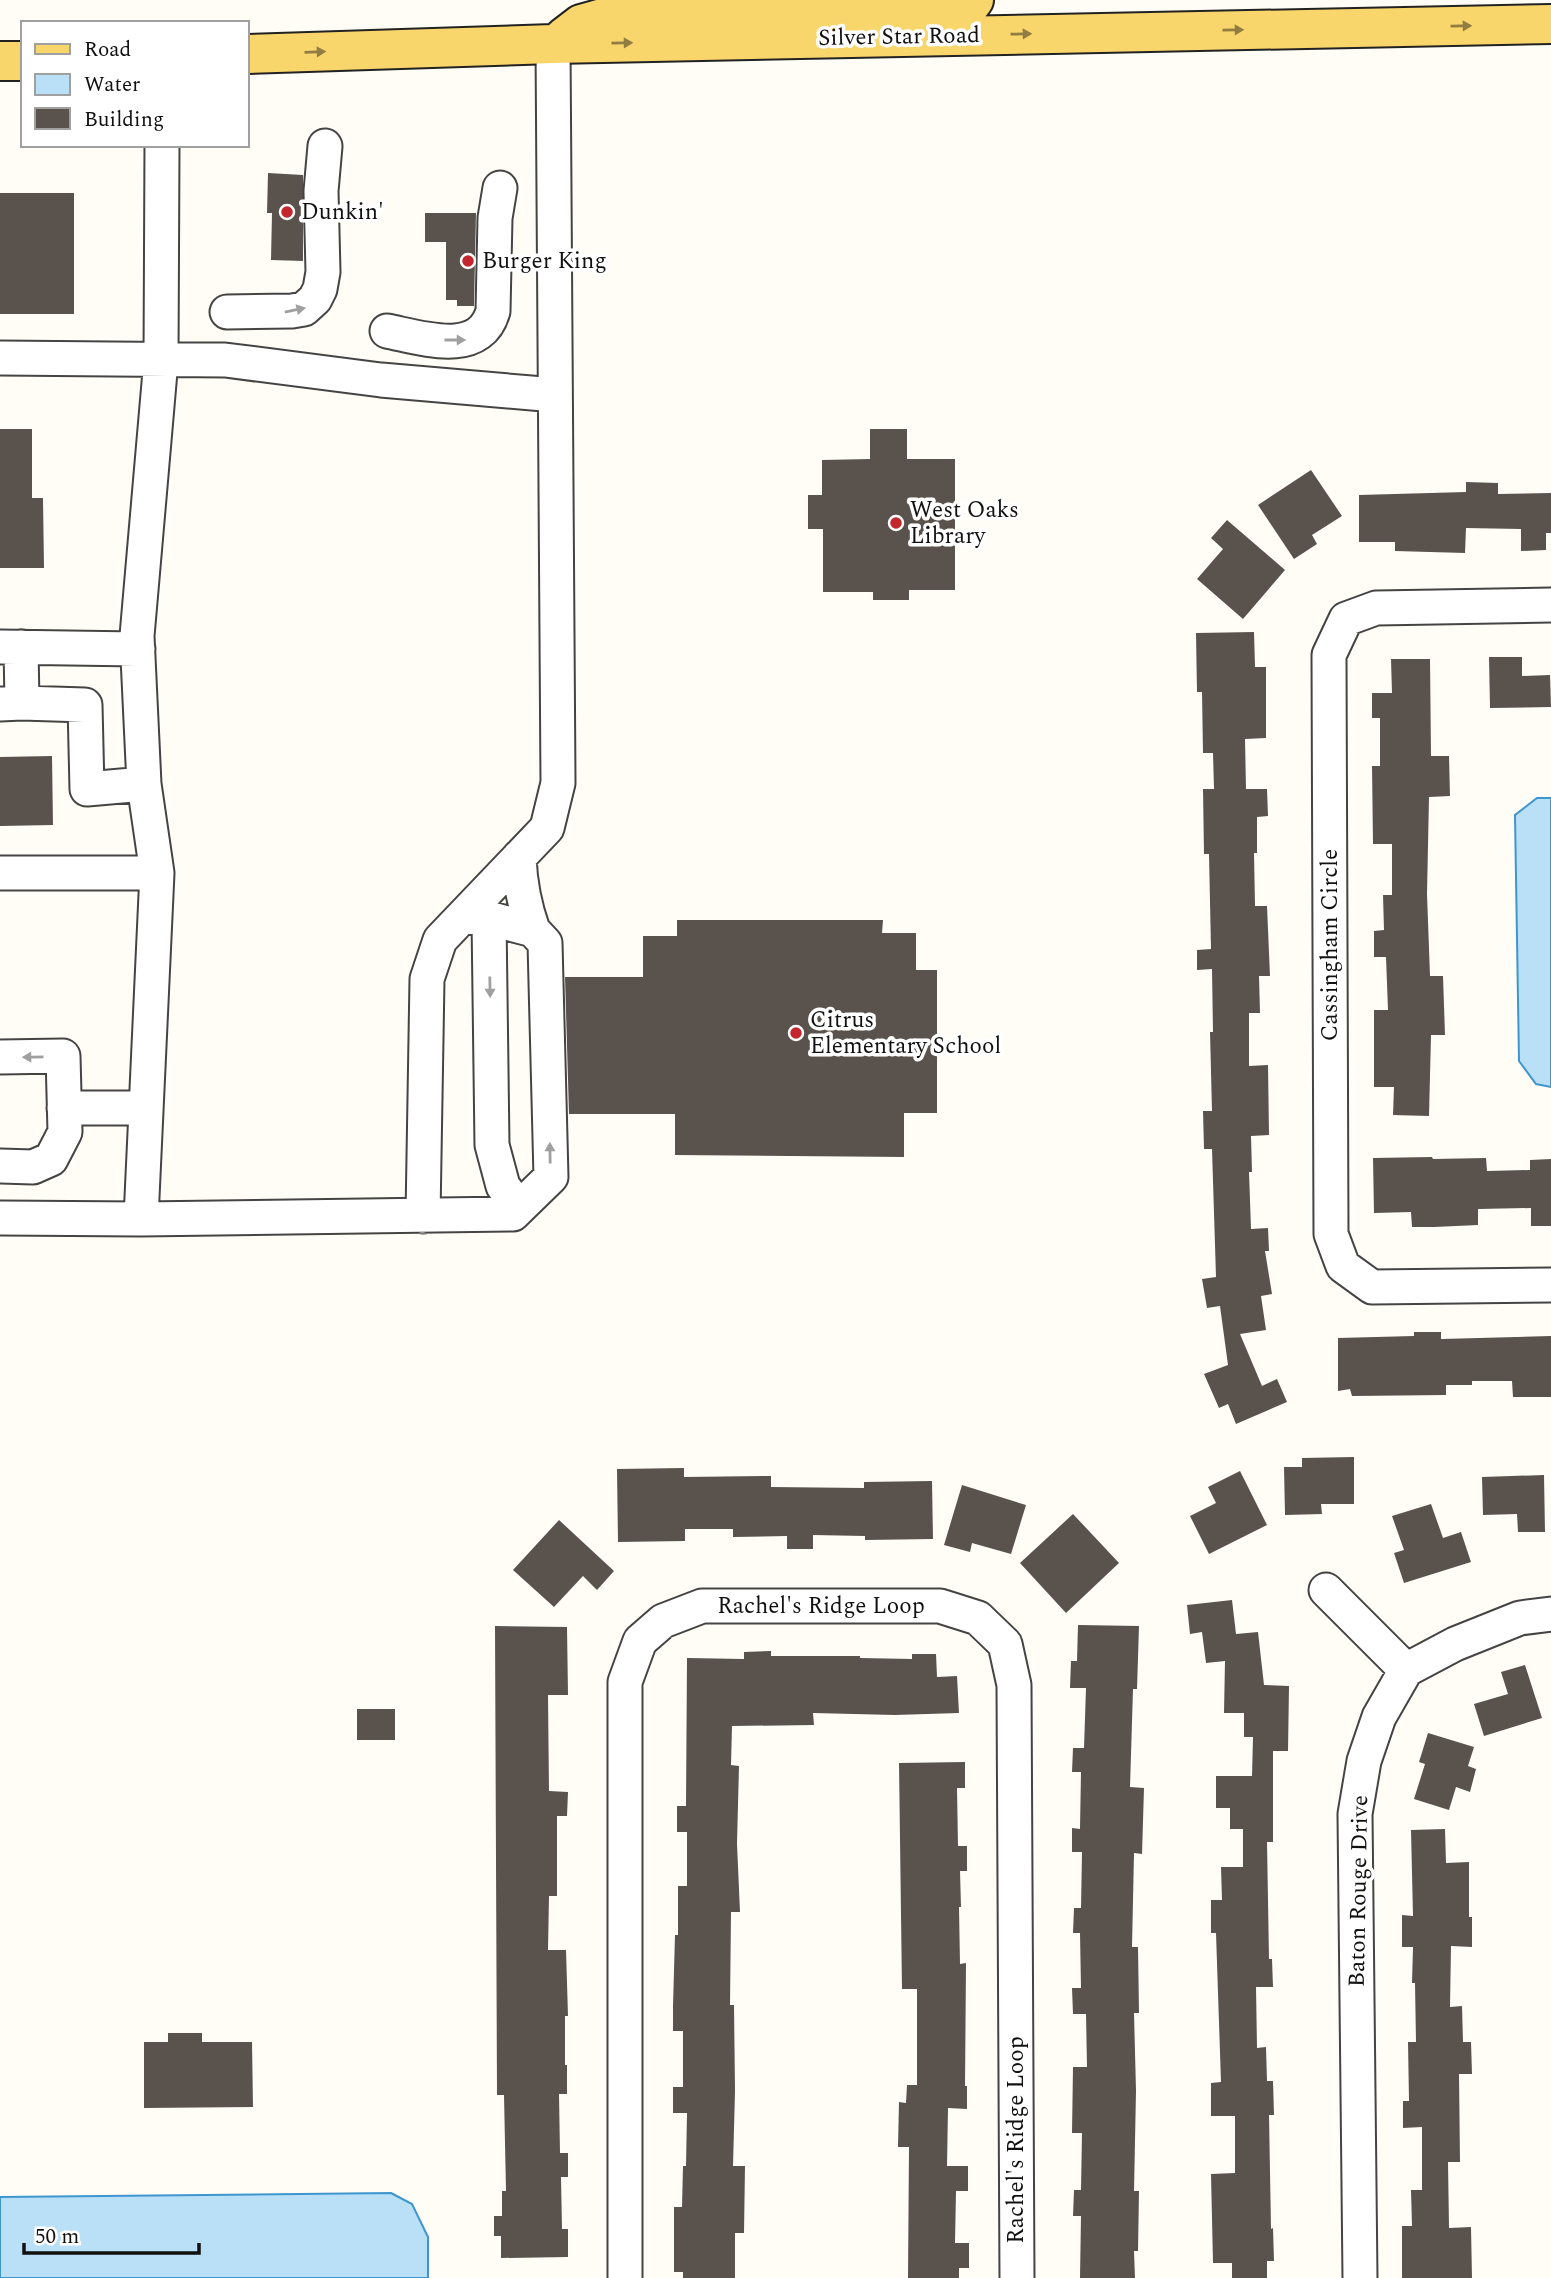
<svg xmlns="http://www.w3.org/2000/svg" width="1551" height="2278" viewBox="0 0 1551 2278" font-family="Spectral,serif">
  <rect width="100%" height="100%" fill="#fffdf5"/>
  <!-- water -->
  <path fill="#b9e0f7" stroke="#3f96cf" stroke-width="2" d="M 1537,798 L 1551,798 L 1551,1087 L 1536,1084 L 1519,1061 L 1515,815 Z
    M 391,2193 L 412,2204 L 428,2237 L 428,2278 L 0,2278 L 0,2197 Z"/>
  <!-- building -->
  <path fill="#5a524d" d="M 268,173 L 303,175 L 303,261 L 271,260 L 272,213 L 267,213 Z
    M 0,193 L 74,193 L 74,314 L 0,314 Z
    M 425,213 L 476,213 L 474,306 L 457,306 L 457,300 L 446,300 L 446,242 L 425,242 Z
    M 0,429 L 32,429 L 32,498 L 43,498 L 44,568 L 0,568 Z
    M 870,429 L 907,429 L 907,459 L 955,459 L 955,590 L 909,590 L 909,600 L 873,600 L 873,592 L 823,592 L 823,529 L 808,529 L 808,495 L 822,495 L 822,460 L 870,459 Z
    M 1311,470 L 1342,516 L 1312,535 L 1317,544 L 1294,559 L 1258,505 Z
    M 1466,482 L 1498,483 L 1498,494 L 1551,493 L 1551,533 L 1546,533 L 1546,550 L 1521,551 L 1521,529 L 1466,528 L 1465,553 L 1395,551 L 1395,542 L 1359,542 L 1359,495 L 1466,492 Z
    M 1227,520 L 1285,570 L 1243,619 L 1197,579 L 1223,549 L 1211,538 Z
    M 1254,632 L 1255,667 L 1266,667 L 1266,738 L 1245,739 L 1246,789 L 1267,789 L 1268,816 L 1257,817 L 1257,853 L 1254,853 L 1255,906 L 1267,906 L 1270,976 L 1259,976 L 1260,1013 L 1249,1013 L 1249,1066 L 1268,1065 L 1269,1135 L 1251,1136 L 1252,1172 L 1249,1172 L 1251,1229 L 1268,1228 L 1269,1251 L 1265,1251 L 1272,1294 L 1261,1296 L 1266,1330 L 1240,1334 L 1262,1386 L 1277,1379 L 1287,1402 L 1236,1424 L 1228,1404 L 1219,1408 L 1204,1374 L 1228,1365 L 1220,1306 L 1207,1308 L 1202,1279 L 1216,1277 L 1212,1149 L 1204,1149 L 1203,1111 L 1212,1111 L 1210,1032 L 1213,1032 L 1212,969 L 1197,970 L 1197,950 L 1211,949 L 1209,854 L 1204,854 L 1203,789 L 1214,789 L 1213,753 L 1203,753 L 1202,692 L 1197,692 L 1196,633 Z
    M 1489,657 L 1522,657 L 1522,676 L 1550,675 L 1551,707 L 1490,708 Z
    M 1391,659 L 1430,659 L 1431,756 L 1449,756 L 1450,796 L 1429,797 L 1427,894 L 1430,976 L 1443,976 L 1445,1035 L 1431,1035 L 1429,1116 L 1393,1115 L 1394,1087 L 1374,1087 L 1374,1010 L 1388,1010 L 1386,957 L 1374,957 L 1374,931 L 1384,930 L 1383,895 L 1392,895 L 1392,844 L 1373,844 L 1372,766 L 1380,766 L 1380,718 L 1372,718 L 1372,693 L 1392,693 Z
    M 52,756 L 53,825 L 0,826 L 0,757 Z
    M 677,920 L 883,920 L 882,933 L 916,933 L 916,970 L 937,970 L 937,1113 L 904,1113 L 904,1157 L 675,1155 L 675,1114 L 569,1114 L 565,977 L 643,977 L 643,936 L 677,936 Z
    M 1432,1157 L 1433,1159 L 1486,1158 L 1487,1171 L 1530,1170 L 1530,1160 L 1551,1159 L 1551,1226 L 1531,1226 L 1531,1208 L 1478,1209 L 1478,1225 L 1434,1227 L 1412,1227 L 1411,1212 L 1374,1213 L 1373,1158 Z
    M 1414,1332 L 1441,1332 L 1441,1339 L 1551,1336 L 1551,1397 L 1513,1397 L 1512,1381 L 1472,1381 L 1472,1385 L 1446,1385 L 1446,1395 L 1352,1396 L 1350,1389 L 1338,1391 L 1338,1338 L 1414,1336 Z
    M 1354,1457 L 1354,1504 L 1321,1504 L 1322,1514 L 1285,1515 L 1284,1467 L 1302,1467 L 1302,1458 Z
    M 684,1468 L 684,1477 L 771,1476 L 771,1487 L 864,1488 L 864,1482 L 932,1481 L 933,1539 L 865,1540 L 865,1536 L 813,1535 L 813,1549 L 787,1549 L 787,1536 L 733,1537 L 733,1529 L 685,1529 L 685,1541 L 618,1542 L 617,1469 Z
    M 1240,1471 L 1267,1525 L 1209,1554 L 1190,1516 L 1216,1503 L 1208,1487 Z
    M 1544,1475 L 1545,1532 L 1518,1532 L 1517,1514 L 1483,1515 L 1482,1477 Z
    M 962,1485 L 1026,1505 L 1011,1554 L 972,1543 L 970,1552 L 944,1545 Z
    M 1431,1504 L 1443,1538 L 1461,1532 L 1471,1562 L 1404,1583 L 1394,1553 L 1404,1550 L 1392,1516 Z
    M 1073,1514 L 1119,1563 L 1066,1613 L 1020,1563 Z
    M 559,1520 L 614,1571 L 597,1590 L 583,1576 L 554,1607 L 513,1570 Z
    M 1232,1600 L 1236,1634 L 1258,1632 L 1264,1685 L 1289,1686 L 1288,1751 L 1273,1751 L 1273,1842 L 1267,1842 L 1269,1959 L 1272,1959 L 1273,1987 L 1256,1987 L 1257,2048 L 1266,2047 L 1267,2081 L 1273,2081 L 1274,2115 L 1269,2115 L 1271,2229 L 1273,2228 L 1274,2261 L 1267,2261 L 1267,2278 L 1232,2278 L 1232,2263 L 1213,2263 L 1211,2174 L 1235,2173 L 1235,2116 L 1211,2116 L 1211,2083 L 1221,2082 L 1216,1933 L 1211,1933 L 1211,1900 L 1222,1900 L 1221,1867 L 1243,1867 L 1243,1829 L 1230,1829 L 1230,1808 L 1216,1808 L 1216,1776 L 1252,1776 L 1253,1737 L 1244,1737 L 1244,1713 L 1224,1713 L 1225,1661 L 1206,1663 L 1202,1632 L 1190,1634 L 1187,1605 Z
    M 1078,1625 L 1139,1626 L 1137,1689 L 1133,1689 L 1130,1787 L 1144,1788 L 1142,1854 L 1134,1853 L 1132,1947 L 1138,1947 L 1139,2013 L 1134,2013 L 1136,2091 L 1134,2191 L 1139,2191 L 1138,2251 L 1134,2251 L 1135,2278 L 1080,2278 L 1081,2216 L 1073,2216 L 1074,2190 L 1081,2190 L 1082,2133 L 1072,2133 L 1073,2067 L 1087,2067 L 1086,2014 L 1073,2014 L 1072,1988 L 1081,1988 L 1080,1933 L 1073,1933 L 1074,1908 L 1081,1908 L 1082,1852 L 1072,1852 L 1072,1828 L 1080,1829 L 1081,1772 L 1072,1772 L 1073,1748 L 1084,1748 L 1086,1688 L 1070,1688 L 1071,1661 L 1077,1661 Z
    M 495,1626 L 567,1627 L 568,1695 L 548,1695 L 549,1791 L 568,1792 L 567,1816 L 557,1816 L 557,1896 L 549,1896 L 548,1950 L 566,1950 L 568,2016 L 565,2016 L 565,2065 L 567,2065 L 567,2094 L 559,2094 L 560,2153 L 568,2153 L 568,2177 L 561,2177 L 562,2229 L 568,2229 L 568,2257 L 501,2258 L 501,2236 L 494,2236 L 494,2216 L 502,2216 L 502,2191 L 506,2191 L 504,2095 L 497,2095 Z
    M 771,1651 L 771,1656 L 860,1656 L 860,1658 L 912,1659 L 912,1654 L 936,1654 L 937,1677 L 957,1676 L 959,1713 L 895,1715 L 813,1713 L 814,1725 L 732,1726 L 731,1765 L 739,1766 L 737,1844 L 740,1912 L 731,1912 L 730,2005 L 734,2005 L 735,2091 L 733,2166 L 745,2166 L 744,2233 L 735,2233 L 735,2278 L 683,2278 L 683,2272 L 674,2272 L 674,2207 L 682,2207 L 683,2166 L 686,2166 L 687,2113 L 673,2113 L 673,2087 L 683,2087 L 683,2031 L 673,2031 L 673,2006 L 675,1935 L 678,1935 L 678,1886 L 687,1886 L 687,1832 L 677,1832 L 677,1806 L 686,1806 L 687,1658 L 744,1659 L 744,1652 Z
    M 1525,1665 L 1542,1718 L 1484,1736 L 1474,1704 L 1508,1694 L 1501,1672 Z
    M 357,1709 L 395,1709 L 395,1740 L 357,1740 Z
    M 1428,1733 L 1474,1747 L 1468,1766 L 1476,1769 L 1470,1792 L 1456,1787 L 1449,1810 L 1414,1799 L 1425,1764 L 1419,1762 Z
    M 965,1762 L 965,1788 L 957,1788 L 958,1846 L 967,1846 L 967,1871 L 960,1871 L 961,1907 L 959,1907 L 960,1964 L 966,1963 L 965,2086 L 967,2086 L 967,2109 L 948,2108 L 947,2166 L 968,2166 L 968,2191 L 956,2191 L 955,2243 L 969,2243 L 969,2268 L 959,2268 L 959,2278 L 908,2278 L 909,2147 L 898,2147 L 899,2102 L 906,2103 L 907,2085 L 917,2085 L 917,1989 L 902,1989 L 899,1763 Z
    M 1445,1829 L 1446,1863 L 1469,1862 L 1469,1917 L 1472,1917 L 1472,1947 L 1451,1946 L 1450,2007 L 1462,2006 L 1463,2042 L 1471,2042 L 1472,2074 L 1459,2074 L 1460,2162 L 1448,2162 L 1449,2228 L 1471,2227 L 1472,2278 L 1402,2278 L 1402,2226 L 1412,2226 L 1411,2190 L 1422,2190 L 1422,2127 L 1403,2128 L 1403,2101 L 1409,2101 L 1408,2042 L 1416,2042 L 1415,1983 L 1412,1983 L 1413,1947 L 1402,1947 L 1402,1915 L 1413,1916 L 1411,1830 Z
    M 168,2033 L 202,2033 L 202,2042 L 252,2042 L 253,2107 L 144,2108 L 144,2042 L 168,2042 Z"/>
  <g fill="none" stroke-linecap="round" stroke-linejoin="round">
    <defs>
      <path id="minor" d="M 227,312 L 292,311 L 304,309 L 315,299 L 320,289 L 323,272 L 321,191 L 325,146
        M 387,331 C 422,338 480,358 493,311 L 495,218 L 500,188
        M 0,358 L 225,360 L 381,380 L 555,395
        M 1551,605 L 1376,608 L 1346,619 L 1329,655 L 1331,1234 L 1343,1266 L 1372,1287 L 1551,1285
        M 0,647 L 138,649
        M 22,703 L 85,705 L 87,789 L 144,784
        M 0,704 L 22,703 L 21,647
        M 519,857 C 520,883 524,905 533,930
        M 0,873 L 157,873 L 144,784 L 137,636 L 161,360 L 162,145
        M 489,919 L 492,1145 L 503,1186 L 519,1208
        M 0,1057 L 63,1056 L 65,1132 L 51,1159 L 33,1167 L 0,1166
        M 64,1108 L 146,1108
        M 423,1216 L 427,979 L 440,940 L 547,828 L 558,783 L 553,44
        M 0,1218 L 141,1219 L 157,873
        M 141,1219 L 513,1214 L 551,1177 L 545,943 L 533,930 L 492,919 L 475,917 L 462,918
        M 1326,1590 L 1406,1670
        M 625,2278 L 625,1682 L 640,1641 L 663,1621 L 702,1606 L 940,1606 L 978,1618 L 1005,1644 L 1014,1685 L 1017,2278
        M 1360,2278 L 1355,1814 L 1364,1761 L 1379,1717 L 1406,1670 L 1455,1644 L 1520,1618 L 1551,1614"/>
      <path id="major" d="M 564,37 L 581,24 L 617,14 L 971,4 L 974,0
        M 247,54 L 553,44 L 1551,24
        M 0,61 L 23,61"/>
    </defs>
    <!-- minor casing -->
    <use href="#minor" stroke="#444" stroke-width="37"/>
    <!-- major casing -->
    <use href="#major" stroke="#222" stroke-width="42"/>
    <!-- minor -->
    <use href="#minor" stroke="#fff" stroke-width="33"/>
    <!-- major -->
    <use href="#major" stroke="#f9d66b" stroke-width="38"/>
  </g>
  <!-- one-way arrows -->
  <defs><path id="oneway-solid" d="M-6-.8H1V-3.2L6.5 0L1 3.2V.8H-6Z" transform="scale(1.75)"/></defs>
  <g fill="#917d42">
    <use href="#oneway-solid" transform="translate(1461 26) rotate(-1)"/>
    <use href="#oneway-solid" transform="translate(1233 30) rotate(-1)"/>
    <use href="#oneway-solid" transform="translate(1021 34) rotate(-1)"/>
    <use href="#oneway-solid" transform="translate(622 43) rotate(-1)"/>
    <use href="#oneway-solid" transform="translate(315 52) rotate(-2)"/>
  </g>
  <g fill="#a0a0a0">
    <use href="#oneway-solid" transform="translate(295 310) rotate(-12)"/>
    <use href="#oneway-solid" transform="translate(455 340)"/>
    <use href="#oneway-solid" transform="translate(490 987) rotate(89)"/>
    <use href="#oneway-solid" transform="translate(33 1057) rotate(179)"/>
    <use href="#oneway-solid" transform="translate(550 1153) rotate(-91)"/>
  </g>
  <!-- markers -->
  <g fill="#c4262e" stroke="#fff" stroke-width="2.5">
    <circle cx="287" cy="212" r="7"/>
    <circle cx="468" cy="261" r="7"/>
    <circle cx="896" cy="523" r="7"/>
    <circle cx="796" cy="1033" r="7"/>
  </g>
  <g text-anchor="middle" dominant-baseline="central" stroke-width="7" stroke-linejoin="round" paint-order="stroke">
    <!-- street labels -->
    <g font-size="23" fill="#111" stroke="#fff">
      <text transform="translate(899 37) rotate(-1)">Silver Star Road</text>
      <text transform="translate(1330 945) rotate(-90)">Cassingham Circle</text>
      <text x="821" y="1606">Rachel's Ridge Loop</text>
      <text transform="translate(1359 1891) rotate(-89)">Baton Rouge Drive</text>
      <text transform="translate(1016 2140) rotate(-90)">Rachel's Ridge Loop</text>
    </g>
    <!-- poi labels -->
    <g font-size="23" fill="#111" stroke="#fff" text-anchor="start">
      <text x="301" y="212">Dunkin'</text>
      <text x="482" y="261">Burger King</text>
      <text x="910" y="510">West Oaks<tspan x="910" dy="26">Library</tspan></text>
      <text x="810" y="1020">Citrus<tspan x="810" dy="26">Elementary School</tspan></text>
    </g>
  </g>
  <!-- legend -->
  <rect x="21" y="21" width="228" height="126" fill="#ffffff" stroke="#a0a0a0" stroke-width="2"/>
  <rect x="35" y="44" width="35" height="10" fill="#f9d66b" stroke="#a0a0a0" stroke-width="2"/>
  <text x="84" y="56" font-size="21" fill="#111111">Road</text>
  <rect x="35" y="74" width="35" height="21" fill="#b9e0f7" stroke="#a0a0a0" stroke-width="2"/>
  <text x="84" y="91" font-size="21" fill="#111111">Water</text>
  <rect x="35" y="108" width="35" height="21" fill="#5a524d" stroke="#a0a0a0" stroke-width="2"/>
  <text x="84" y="126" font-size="21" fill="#111111">Building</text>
  <!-- scale -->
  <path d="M24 2243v10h175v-10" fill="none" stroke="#111111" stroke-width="3.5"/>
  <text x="35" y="2243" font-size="21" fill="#111111" stroke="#ffffff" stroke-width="5" paint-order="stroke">50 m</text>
</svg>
